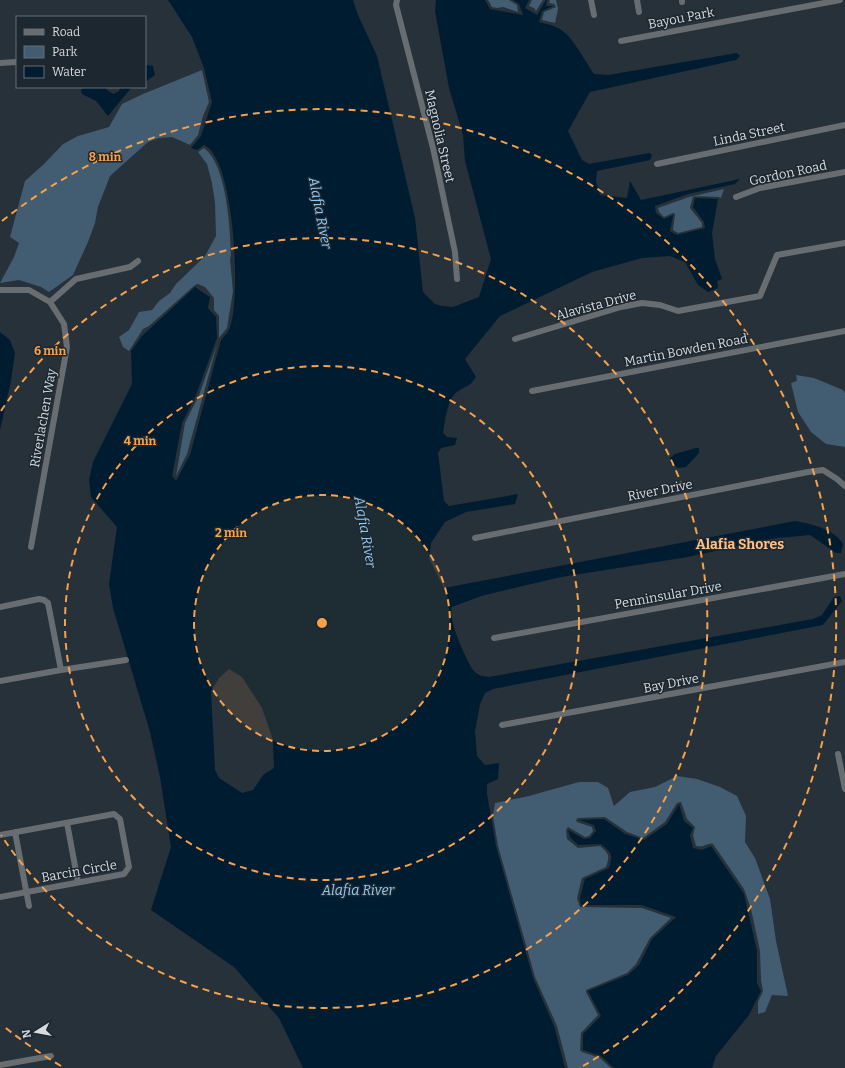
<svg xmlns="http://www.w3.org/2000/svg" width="845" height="1068" viewBox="0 0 845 1068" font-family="Bitter,serif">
  <rect width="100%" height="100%" fill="#273139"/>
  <!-- green -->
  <path fill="#425c71" d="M 488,0 L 509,0 L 517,5 L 518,12 L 503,7 L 497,8 L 492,7 Z
    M 532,0 L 543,0 L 536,11 L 534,8 L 529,6 Z
    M 550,0 L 556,0 L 558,9 L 555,23 L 542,20 L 544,12 L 556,7 L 554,4 L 549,3 Z
    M 202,70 L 209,102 L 203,116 L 198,135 L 190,145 L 172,137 L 159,138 L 148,142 L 110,176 L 98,207 L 95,223 L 88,242 L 73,275 L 49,292 L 41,287 L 19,280 L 0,283 L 14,257 L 19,243 L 10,237 L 25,181 L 44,164 L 63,144 L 78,136 L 109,127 L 122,104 L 143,94 Z
    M 204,148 C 227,165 230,228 231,255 L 230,260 L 233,291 L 227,328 L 219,338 L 219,316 L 214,310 L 214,298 L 205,287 L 198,284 L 195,285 L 149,326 L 143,329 L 129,351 L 123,347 L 119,337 L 129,330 L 139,312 L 152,310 L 159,301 L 170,293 L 176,284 L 205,256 L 216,236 L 215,203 L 212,183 L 207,164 L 198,152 Z
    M 724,189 L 721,198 L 719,197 L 693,196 L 690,208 L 702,223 L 702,227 L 678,233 L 673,230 L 675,214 L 673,213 L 664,217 L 659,212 L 658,208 L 689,197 Z
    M 217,345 L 187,454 L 176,476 L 185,423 L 199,395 Z
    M 796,375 L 814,378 L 843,390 L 845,393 L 845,447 L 826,444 L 811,432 L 798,412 L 791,383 L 797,381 Z
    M 677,776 L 697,779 L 720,787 L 737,796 L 746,816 L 745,842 L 755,858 L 770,899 L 776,941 L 788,996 L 772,995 L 765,1012 L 758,1014 L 758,1002 L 763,991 L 761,980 L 760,951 L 751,909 L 744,889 L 713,844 C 706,843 705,848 696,846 L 693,835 L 695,827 L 687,819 L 681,802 L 677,803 L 665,822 L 643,838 L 627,832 L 605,817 L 578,818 L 576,820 L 577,822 L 592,827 L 593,831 L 589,836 L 585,837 L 568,827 L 566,830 L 567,839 L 578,848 L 600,846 C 609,854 610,855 606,867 L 582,878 L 577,898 L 580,907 L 642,908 L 671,918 L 650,938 L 636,964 L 627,973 L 586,990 L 586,992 L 598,1015 L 581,1033 L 580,1050 L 582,1052 L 600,1058 L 611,1068 L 568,1068 L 557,1026 L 535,977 L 498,846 L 493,816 L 495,803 L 529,796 L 579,782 L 598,782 L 608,788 L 614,806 L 630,792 L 655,787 Z"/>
  <!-- water -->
  <path fill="#001c31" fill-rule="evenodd" d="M 168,0 L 353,0 L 358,15 L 377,56 L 415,218 L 423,292 L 435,304 L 442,306 L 453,307 L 479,297 L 491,259 L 465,161 L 463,135 L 449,88 L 435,11 L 436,0 L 485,0 L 490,9 L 523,15 L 519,4 L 513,0 L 529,0 L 525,8 L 537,15 L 546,0 L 547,0 L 546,6 L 553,6 L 542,11 L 539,22 C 546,24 553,25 560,29 C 573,37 585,61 594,74 L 608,75 L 737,53 L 740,56 L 736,60 L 590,92 L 568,131 L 582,160 L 589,164 L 649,153 L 652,155 L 650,160 L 597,171 L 596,181 L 600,195 L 627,198 L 630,181 L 641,200 L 740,179 L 735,184 L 688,194 L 655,206 L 656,213 L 664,219 L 673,215 L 670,231 L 677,235 L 705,228 L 704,222 L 693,207 L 695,198 L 718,199 L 712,233 L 715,259 L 722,279 L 717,281 L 718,288 L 708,292 L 698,285 L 685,262 L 670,256 L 642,258 L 592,272 L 500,316 L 465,359 L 476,377 C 469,388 466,385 457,392 C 447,399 445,422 443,433 L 447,437 L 457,438 L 455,445 L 441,448 L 438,453 L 444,501 L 449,506 L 518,494 L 515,504 L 466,512 L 445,522 L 431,543 L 429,558 L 444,588 L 795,521 C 812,524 834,529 843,544 L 841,553 L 836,553 L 810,535 L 769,539 L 688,557 L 561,577 L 481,596 L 452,607 C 447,618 466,660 473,670 C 478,676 483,676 489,677 L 813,619 L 822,615 L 834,597 L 840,596 L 842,601 L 823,625 L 493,689 L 485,693 L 480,704 L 475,731 L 477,756 L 485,765 L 499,763 L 498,779 L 487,784 L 487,794 L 496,846 L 533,978 L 554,1026 L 565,1068 L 303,1068 L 279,1018 L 234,967 L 151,910 L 171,847 L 160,777 L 150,732 L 113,608 L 109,584 L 117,527 L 91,497 L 89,480 L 93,462 L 132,384 L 131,351 L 142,336 L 195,287 L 210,297 L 208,308 L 216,317 L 217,338 L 196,395 L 182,423 L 172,476 L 176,481 L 190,455 L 221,340 C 224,336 229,332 230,327 C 241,299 235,158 204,145 L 197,150 L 191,148 L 201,136 L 212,102 L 204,68 L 192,37 ZM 229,669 L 242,677 L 262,708 L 273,740 L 274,768 L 263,775 L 253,790 L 242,793 L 219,778 L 215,770 L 211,691 L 219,678 Z
    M 148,65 L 153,66 L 155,75 L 145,82 L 145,66 Z
    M 90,87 L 106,87 L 107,90 L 113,94 L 119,91 L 120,87 L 132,87 L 108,116 L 96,101 L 82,94 L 81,89 Z
    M 0,332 L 10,340 L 15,353 L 11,381 L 0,430 Z
    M 696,448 L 699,448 L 699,453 L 686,467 L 678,468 L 670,463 L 670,458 L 675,454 Z
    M 679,804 L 684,821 L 693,828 L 690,835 L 693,848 L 702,850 L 711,846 L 744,894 L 757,951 L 757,983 L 761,991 L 749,1015 L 716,1056 L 712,1068 L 614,1068 L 601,1056 L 583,1050 L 583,1034 L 601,1016 L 588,991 L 628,975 L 639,965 L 652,939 L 676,917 L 642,905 L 581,905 L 580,898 L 585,879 L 609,868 C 613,855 612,853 601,844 L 578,845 L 570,837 L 568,830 L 584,839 L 590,838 L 596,831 L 594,825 L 579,820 L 604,819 L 625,834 L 644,840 L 667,824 Z"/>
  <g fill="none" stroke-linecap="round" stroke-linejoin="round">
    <!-- minor -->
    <path stroke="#686d71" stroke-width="6" d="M 397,0 L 396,5 L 433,148 L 455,252 L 457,279
      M 591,0 L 594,15
      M 637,0 L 639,12
      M 682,0 L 682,2
      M 621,41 L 840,0
      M 0,63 L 17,62
      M 657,164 L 845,125
      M 736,197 L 760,188 L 845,172
      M 0,290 L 29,290 L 50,302 L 64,324 L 67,347 L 31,547
      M 50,302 L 76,279 L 130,267 L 138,261
      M 515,339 L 621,307 L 642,303 L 660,305 L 678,311 L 760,296 L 777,255 L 845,243
      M 532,391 L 845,331
      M 475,538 L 808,472 L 823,470 L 837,479 L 845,486
      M 0,607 L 39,599 L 44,600 L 48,603 L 61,670
      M 494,638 L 845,574
      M 0,681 L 61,670 L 126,660
      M 502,725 L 845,662
      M 838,754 L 845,789
      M 67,823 L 78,882
      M 15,832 L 29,906
      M 0,835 L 114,814 L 120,819 L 129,867 L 124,874 L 0,897
      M 0,1065 L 51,1056"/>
  </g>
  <!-- distance rings -->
  <circle cx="322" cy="623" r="128" fill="#f8a14a" fill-opacity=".12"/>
  <g fill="none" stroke="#f8a14a" stroke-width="2" stroke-dasharray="7 5">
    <circle cx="322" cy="623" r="128"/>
    <circle cx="322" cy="623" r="257"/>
    <path d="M1 411A385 385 0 1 1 1 835"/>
    <path d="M61 1066A514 514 0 0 1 2 1025M2 221A514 514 0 1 1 583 1066"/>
  </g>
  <g text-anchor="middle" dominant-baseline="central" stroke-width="3" stroke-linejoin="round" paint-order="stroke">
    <!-- street labels -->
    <g font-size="13" fill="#d5dbe0" stroke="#1d272f">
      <text transform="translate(681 18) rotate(-11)">Bayou Park</text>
      <text transform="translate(749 134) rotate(-12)">Linda Street</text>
      <text transform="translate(440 136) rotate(77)">Magnolia Street</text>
      <text transform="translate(788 173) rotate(-12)">Gordon Road</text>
      <text transform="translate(596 305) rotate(-15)">Alavista Drive</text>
      <text transform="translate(686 350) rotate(-11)">Martin Bowden Road</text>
      <text transform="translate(43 418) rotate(-80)">Riverlachen Way</text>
      <text transform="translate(660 490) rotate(-11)">River Drive</text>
      <text transform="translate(668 595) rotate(-10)">Penninsular Drive</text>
      <text transform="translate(671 683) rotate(-11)">Bay Drive</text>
      <text transform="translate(79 871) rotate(-10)">Barcin Circle</text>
    </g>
    <!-- water labels -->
    <g font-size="14" font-style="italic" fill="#91c9f4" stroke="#1d272f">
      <text transform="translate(320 213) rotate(79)">Alafia River</text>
      <text transform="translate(365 532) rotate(80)">Alafia River</text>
      <text x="358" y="890">Alafia River</text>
    </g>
    <!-- neighbourhood labels -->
    <g font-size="14" font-weight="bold" fill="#fdc089" stroke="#1d272f">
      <text x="740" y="544">Alafia Shores</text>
    </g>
  </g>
  <circle cx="322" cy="623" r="6" fill="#f8a14a" stroke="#1d272f" stroke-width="2"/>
  <g font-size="12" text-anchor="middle" font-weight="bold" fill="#f8a14a" stroke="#1d272f" stroke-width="3" stroke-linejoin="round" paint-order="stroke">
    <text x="105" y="161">8 min</text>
    <text x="50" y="355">6 min</text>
    <text x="140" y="445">4 min</text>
    <text x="231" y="537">2 min</text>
  </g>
  <!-- legend -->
  <rect x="16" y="16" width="130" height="72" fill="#1d272f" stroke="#676f76"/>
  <rect x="24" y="29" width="20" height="6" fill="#686d71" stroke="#676f76"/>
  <text x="52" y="36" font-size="12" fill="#d5dbe0">Road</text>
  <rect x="24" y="46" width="20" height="12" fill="#425c71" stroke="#676f76"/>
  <text x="52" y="56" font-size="12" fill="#d5dbe0">Park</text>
  <rect x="24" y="66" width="20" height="12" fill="#001c31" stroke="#676f76"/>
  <text x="52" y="76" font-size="12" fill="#d5dbe0">Water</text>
  <!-- north arrow -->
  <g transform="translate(36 1032) rotate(259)" stroke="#1d272f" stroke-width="3" paint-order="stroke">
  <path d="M0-3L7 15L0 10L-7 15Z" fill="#d5dbe0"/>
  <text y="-6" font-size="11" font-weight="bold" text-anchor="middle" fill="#d5dbe0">N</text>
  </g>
</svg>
